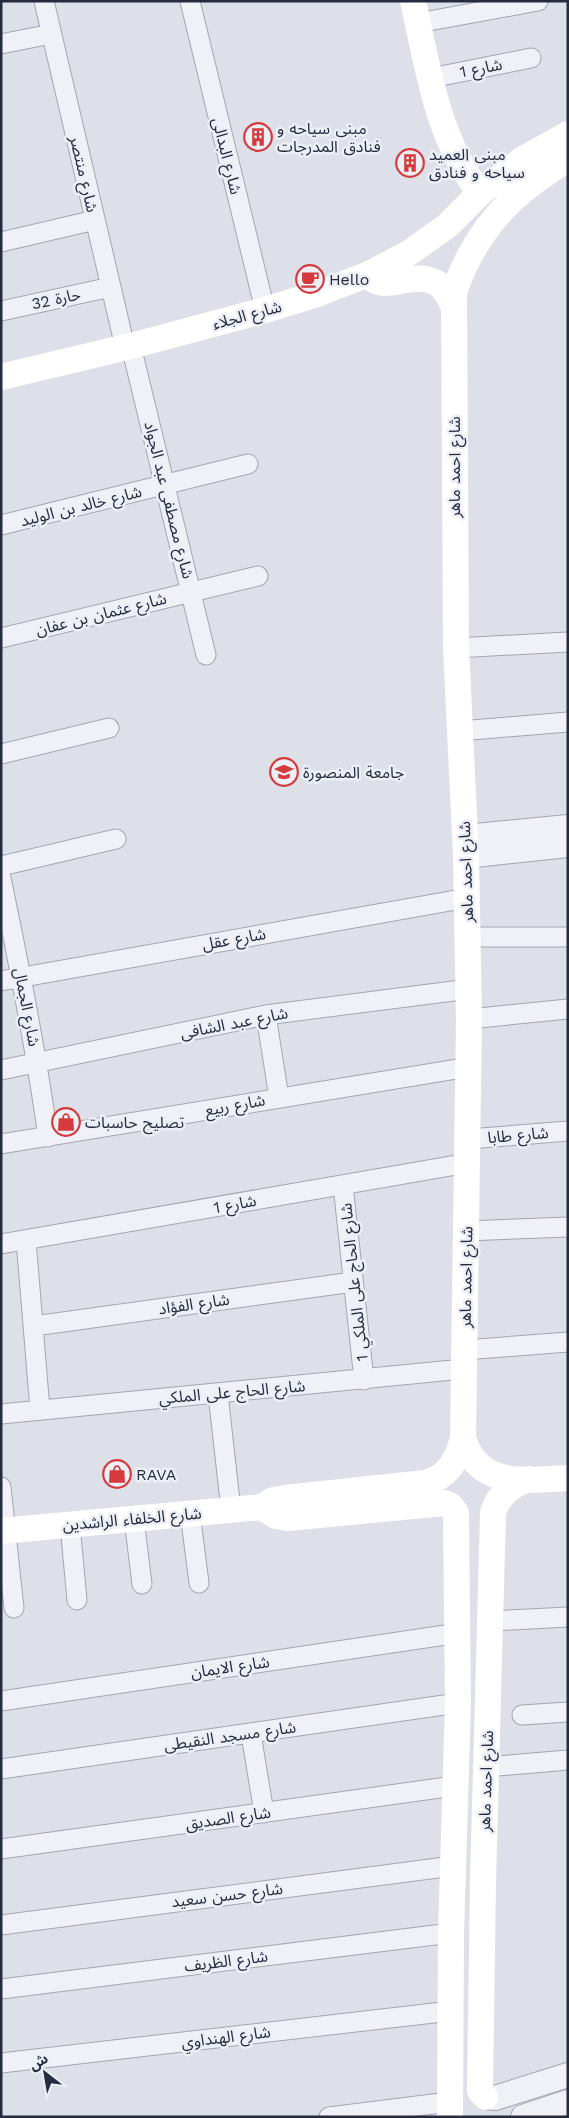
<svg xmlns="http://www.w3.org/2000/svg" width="569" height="2118" viewBox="0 0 569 2118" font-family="'Work Sans','Noto Sans Arabic',sans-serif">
  <rect width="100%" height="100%" fill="#dde0e8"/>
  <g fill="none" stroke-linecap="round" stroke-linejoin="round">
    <defs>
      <path id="minor" d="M 44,1 L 125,347
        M 190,1 L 265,310
        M 418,23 L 538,1
        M 1,44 L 51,34
        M 431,78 L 531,58
        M 1,242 L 95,220
        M 1,311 L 111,287
        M 131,346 L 206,655
        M 1,525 L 248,464
        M 1,638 L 258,576
        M 456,648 L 568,642
        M 460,731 L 568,722
        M 1,754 L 109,728
        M 1,866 L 116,839
        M 1,878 C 19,964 36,1050 48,1137
        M 468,937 L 568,937
        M 1,981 L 467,898
        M 266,1015 L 279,1098
        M 469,1019 L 568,1009
        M 1,1070 L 266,1015 L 469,989
        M 469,1139 L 568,1131
        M 1,1144 L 469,1067
        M 343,1185 L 364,1380
        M 466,1231 L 568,1227
        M 26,1240 L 40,1410
        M 1,1244 L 468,1163
        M 34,1326 L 353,1282
        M 464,1350 L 568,1342
        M 218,1394 L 231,1510
        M 1,1414 L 463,1369
        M 1,1487 L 14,1608
        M 190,1513 L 199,1583
        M 134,1519 L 142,1584
        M 70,1525 L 77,1600
        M 491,1621 L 568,1617
        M 1,1701 L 459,1633
        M 522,1715 L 568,1712
        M 251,1734 L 264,1813
        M 486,1767 L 568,1760
        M 1,1769 L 458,1703
        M 1,1849 L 454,1786
        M 1,1925 L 453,1866
        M 1,1989 L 451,1933
        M 1,2063 L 451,2011
        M 329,2117 L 449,2102"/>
      <path id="tertiary" d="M 465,837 L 568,827
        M 466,856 L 568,845
        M 485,2097 L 495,2098 L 568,2075
        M 523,2117 L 568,2102"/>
    </defs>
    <!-- minor casing -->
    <use href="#minor" stroke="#a2a6b2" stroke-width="21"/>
    <!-- tertiary casing -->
    <use href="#tertiary" stroke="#a2a6b2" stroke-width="26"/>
    <!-- minor -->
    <use href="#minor" stroke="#f0f1f6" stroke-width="19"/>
    <!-- tertiary -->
    <use href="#tertiary" stroke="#f0f1f6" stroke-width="24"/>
    <!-- secondary -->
    <path stroke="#fff" stroke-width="26" d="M 413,1 C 428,68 437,138 480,193
      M 369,274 C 383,302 433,250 453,306
      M 1,377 L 131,346 L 265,310 L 320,293 L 369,274 L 409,253 L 447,226 L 480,193 L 523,159 L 568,134
      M 463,1438 C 478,1489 526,1480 568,1478
      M 262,1507 L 276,1516 L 288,1518 L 444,1503 L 451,1506 L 456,1513 L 458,1703 L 451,1933 L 450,2117
      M 1,1531 L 262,1507 L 273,1500 L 285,1498 L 425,1483 C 448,1477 457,1461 463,1438 L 469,1019 L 466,856 L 456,648 L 454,294 C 457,281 462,271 468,259 C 493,211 523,187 568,159
      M 485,2097 L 480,2091 L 483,1881 L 493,1513 C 498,1495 511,1485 528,1479"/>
  </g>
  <!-- icons -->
  <defs>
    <symbol id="building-ring" viewBox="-11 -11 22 22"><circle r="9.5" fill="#edeff6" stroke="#d53b3c" stroke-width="1.5"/><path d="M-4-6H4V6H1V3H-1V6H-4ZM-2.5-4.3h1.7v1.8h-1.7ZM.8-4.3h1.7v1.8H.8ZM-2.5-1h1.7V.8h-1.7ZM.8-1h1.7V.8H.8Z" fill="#d53b3c"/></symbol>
    <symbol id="cafe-ring" viewBox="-11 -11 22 22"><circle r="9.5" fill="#edeff6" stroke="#d53b3c" stroke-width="1.5"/><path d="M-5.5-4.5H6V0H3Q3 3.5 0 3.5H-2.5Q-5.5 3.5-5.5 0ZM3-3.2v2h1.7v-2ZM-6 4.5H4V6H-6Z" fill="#d53b3c"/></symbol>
    <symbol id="university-ring" viewBox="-11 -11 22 22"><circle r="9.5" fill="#edeff6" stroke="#d53b3c" stroke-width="1.5"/><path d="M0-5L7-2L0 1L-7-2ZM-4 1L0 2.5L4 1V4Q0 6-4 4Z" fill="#d53b3c"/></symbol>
    <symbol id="shop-ring" viewBox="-11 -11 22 22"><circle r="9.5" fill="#edeff6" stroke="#d53b3c" stroke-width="1.5"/><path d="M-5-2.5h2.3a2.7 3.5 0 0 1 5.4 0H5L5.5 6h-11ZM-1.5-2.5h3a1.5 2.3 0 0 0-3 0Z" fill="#d53b3c"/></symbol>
  </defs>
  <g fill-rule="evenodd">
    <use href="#building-ring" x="242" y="121" width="32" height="32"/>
    <use href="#building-ring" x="394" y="147" width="32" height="32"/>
    <use href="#cafe-ring" x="294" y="263" width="32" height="32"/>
    <use href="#university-ring" x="268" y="756" width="32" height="32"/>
    <use href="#shop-ring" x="50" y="1106" width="32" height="32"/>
    <use href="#shop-ring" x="101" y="1458" width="32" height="32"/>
  </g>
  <g text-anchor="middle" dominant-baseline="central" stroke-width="5" stroke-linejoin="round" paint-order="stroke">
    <!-- street labels -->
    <g font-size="16" fill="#262c3f" stroke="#edeff6">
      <text transform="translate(481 68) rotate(-11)">شارع 1</text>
      <text transform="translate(227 156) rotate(76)">شارع البدالى</text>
      <text transform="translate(84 174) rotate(77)">شارع منتصر</text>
      <text transform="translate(56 299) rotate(-12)">حارة 32</text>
      <text transform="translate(247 315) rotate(-15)">شارع الجلاء</text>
      <text transform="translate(454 467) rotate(-90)">شارع احمد ماهر</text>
      <text transform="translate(169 500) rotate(76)">شارع مصطفى عبد الجواد</text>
      <text transform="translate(81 506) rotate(-14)">شارع خالد بن الوليد</text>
      <text transform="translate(101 614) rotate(-14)">شارع عثمان بن عفان</text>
      <text transform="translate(466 872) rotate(-92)">شارع احمد ماهر</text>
      <text transform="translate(234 939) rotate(-10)">شارع عقل</text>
      <text transform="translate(27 1007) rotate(79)">شارع الجمال</text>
      <text transform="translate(234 1023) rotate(-11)">شارع عبد الشافى</text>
      <text transform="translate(235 1105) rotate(-10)">شارع ربيع</text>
      <text transform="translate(518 1135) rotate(-5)">شارع طابا</text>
      <text transform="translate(235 1204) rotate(-10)">شارع 1</text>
      <text transform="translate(466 1277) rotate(-89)">شارع احمد ماهر</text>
      <text transform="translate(354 1282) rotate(-96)">شارع الحاج على الملكي 1</text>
      <text transform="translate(194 1304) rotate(-8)">شارع الفؤاد</text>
      <text transform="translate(232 1392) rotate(-5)">شارع الحاج على الملكي</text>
      <text transform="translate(132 1519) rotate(-5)">شارع الخلفاء الراشدين</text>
      <text transform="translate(230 1667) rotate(-8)">شارع الايمان</text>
      <text transform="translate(230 1736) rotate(-8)">شارع مسجد النقيطى</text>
      <text transform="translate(486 1781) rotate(-88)">شارع احمد ماهر</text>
      <text transform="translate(228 1818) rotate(-8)">شارع الصديق</text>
      <text transform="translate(227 1895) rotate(-7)">شارع حسن سعيد</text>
      <text transform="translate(226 1961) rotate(-7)">شارع الظريف</text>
      <text transform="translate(226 2037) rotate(-7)">شارع الهنداوي</text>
    </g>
    <!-- poi labels -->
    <g font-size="16" fill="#262c3f" stroke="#edeff6" text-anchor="start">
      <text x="277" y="128">مبنى سياحه و<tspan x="277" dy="18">فنادق المدرجات</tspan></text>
      <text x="429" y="154">مبنى العميد<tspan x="429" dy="18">سياحه و فنادق</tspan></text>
      <text x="329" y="279">Hello</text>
      <text x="303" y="772">جامعة المنصورة</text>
      <text x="85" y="1122">تصليح حاسبات</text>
      <text x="136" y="1474">RAVA</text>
    </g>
  </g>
  <!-- border -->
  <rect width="569" height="2118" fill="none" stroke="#262c3f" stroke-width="5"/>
  <!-- north arrow -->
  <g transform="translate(45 2073) rotate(329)" stroke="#edeff6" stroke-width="4" paint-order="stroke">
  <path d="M0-4L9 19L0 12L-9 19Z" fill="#262c3f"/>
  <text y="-8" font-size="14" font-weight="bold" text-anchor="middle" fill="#262c3f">ش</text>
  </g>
</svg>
